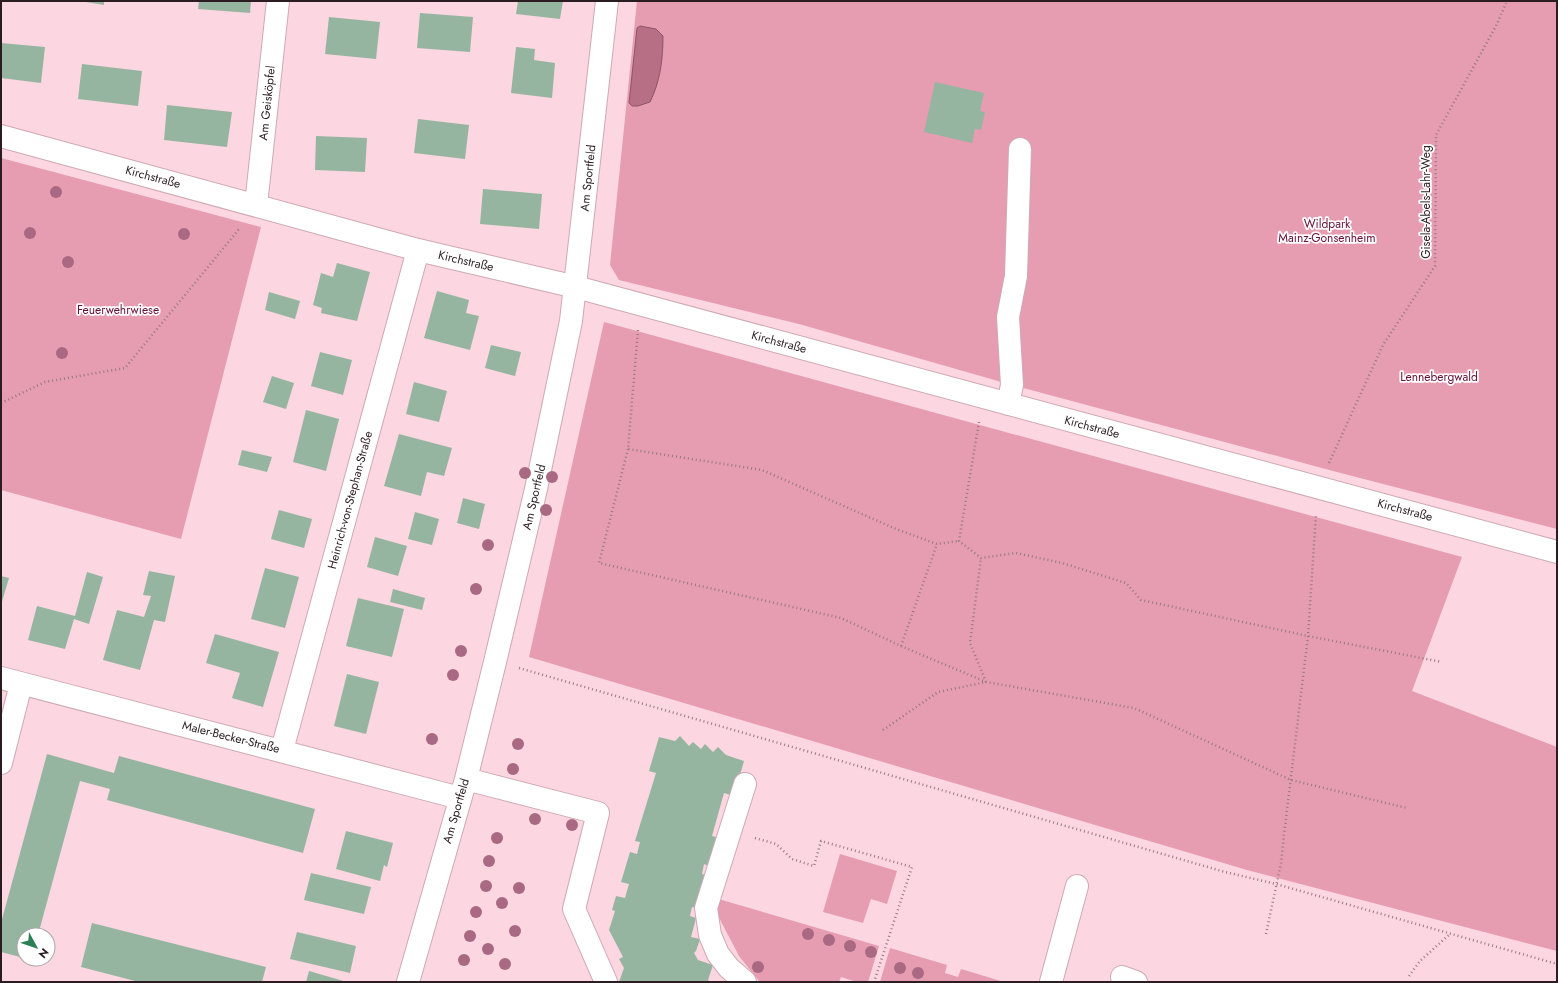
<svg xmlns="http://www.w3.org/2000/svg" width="1558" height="983" viewBox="0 0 1558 983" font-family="Jost,sans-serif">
  <rect width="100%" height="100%" fill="#fcd6e0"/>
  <!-- green -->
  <path fill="#e69cb1" d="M 637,1 L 1557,1 L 1557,529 L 1333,471 L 1012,385 L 799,324 L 619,280 L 610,265 Z
    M 1,158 L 261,227 L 181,539 L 1,490 Z
    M 604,322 L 1462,557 L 1412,691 L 1557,747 L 1557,951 L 1247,870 L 529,657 Z
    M 840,854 L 897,871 L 887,904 L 871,899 L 863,923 L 823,912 Z
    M 715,898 L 879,946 L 868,982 L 857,982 L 841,977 L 839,982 L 759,981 L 739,956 L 713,906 Z
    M 890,948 L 947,965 L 945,973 L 958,977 L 961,969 L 1004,982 L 880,982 Z"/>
  <!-- water -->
  <path fill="#b66f84" stroke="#8c5666" d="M 640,26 L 656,29 L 663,36 C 663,60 660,82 650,102 L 638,106 L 632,106 L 629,103 L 637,28 Z"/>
  <!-- building -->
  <path fill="#96b5a0" d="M 80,1 L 104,1 L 104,5 Z
    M 199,1 L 251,1 L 250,13 L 198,9 Z
    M 518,1 L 563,1 L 560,19 L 516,14 Z
    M 420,13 L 473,17 L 470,52 L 417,48 Z
    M 329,17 L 380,22 L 376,59 L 325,54 Z
    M 1,43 L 45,47 L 41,83 L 1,78 Z
    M 516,47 L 535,49 L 534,60 L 555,63 L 552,98 L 511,93 Z
    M 82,64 L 142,71 L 138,106 L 78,99 Z
    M 935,82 L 984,93 L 980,111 L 985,112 L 981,130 L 975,129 L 972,143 L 924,132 Z
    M 167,105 L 232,112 L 227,147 L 164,140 Z
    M 418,119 L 469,125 L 465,159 L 414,153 Z
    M 316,136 L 367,138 L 365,172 L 315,170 Z
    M 483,189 L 542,194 L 539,229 L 480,224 Z
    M 337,263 L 370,272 L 357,321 L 321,313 L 322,308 L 313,305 L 321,273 L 333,277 Z
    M 437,291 L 469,300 L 466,313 L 479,316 L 470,350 L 424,338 Z
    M 269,292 L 300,301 L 295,319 L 265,310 Z
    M 491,345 L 521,352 L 515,376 L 485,368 Z
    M 320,352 L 352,360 L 343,395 L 311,386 Z
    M 272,376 L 294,383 L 286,409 L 263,402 Z
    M 414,382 L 447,391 L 439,422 L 406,414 Z
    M 306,410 L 339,419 L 326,471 L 293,462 Z
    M 399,434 L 452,448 L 444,476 L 427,472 L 421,496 L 384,486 Z
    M 242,450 L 272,457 L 267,472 L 238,465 Z
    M 463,498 L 485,504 L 479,529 L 457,523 Z
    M 279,510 L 312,519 L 304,548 L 271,539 Z
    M 415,512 L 439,519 L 432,545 L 408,539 Z
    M 375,537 L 407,546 L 398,576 L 367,567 Z
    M 265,568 L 299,577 L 285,628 L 251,619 Z
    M 149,571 L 175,576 L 165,622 L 154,620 L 140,670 L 103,660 L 117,610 L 144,617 L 151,596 L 143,595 Z
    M 87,572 L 103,577 L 89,624 L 74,619 L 65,649 L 28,640 L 37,606 L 75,616 Z
    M 1,576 L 9,578 L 1,605 Z
    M 393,589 L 425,598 L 422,610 L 390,602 Z
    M 358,598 L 404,609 L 392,657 L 346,646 Z
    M 215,634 L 279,652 L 263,707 L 232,698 L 240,673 L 206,663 Z
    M 347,674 L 379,682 L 366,734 L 334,726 Z
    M 680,736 L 689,746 L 693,742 L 701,749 L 705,744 L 713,752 L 718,747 L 726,755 L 744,761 L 734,796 L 724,793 L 712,836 L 716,837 L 708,866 L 704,864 L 702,874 L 706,875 L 696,908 L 692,907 L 690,916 L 696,918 L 691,937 L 700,939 L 696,951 L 694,953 L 698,960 L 713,965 L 708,980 L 710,982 L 619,982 L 624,968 L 619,959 L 623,957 L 609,930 L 615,911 L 612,910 L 616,896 L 625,898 L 629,884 L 621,882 L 630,852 L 637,854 L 640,842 L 635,841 L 656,773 L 649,771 L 659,737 L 675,741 Z
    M 47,754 L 114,773 L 119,756 L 315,809 L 303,853 L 107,800 L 110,789 L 80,781 L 38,935 L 24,935 L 24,958 L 1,952 L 1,923 Z
    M 346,831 L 393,843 L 387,867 L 384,865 L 380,881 L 336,869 Z
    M 311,873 L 371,887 L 364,914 L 304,900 Z
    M 92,923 L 266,967 L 262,982 L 139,982 L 81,967 Z
    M 297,932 L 356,946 L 350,973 L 290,959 Z
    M 309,971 L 347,982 L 306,982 Z"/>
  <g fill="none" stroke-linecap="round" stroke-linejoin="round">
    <defs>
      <path id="minor" d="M 1,136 L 418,250 L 576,287 L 1557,552
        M 256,205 L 278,1
        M 1008,404 L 1012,385 L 1008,317 L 1016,276 L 1020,149
        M 1,678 L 460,798
        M 282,750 L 418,250
        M 1,763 L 21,684
        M 466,779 L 598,813 L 574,909 L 606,982
        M 1122,977 L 1136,982
        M 408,982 L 466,779 L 495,662 L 536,489 L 571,321 L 607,1
        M 745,982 L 729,968 L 718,954 L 710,935 L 706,908 L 745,784
        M 1051,982 L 1077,886"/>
    </defs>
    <!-- minor casing -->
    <use href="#minor" stroke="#cea9b3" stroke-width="24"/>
    <!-- path -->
    <path stroke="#957b82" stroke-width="2.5" stroke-dasharray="1 3" stroke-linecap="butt" d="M 638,330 L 628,449 L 762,470 L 896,529 L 937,544 L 959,541
      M 1,403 L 45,382 L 125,368 L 240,228
      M 979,422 L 959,541 L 981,558 L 1016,553 L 1062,563 L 1126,583 L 1141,600 L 1308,636 L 1442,662
      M 628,449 L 599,563 L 841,618 L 901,646 L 986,682 L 1134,708 L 1291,780 L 1407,808
      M 1329,463 L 1383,345 L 1435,266 L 1436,135 L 1496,26 L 1507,1
      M 901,646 L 937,544
      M 519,668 L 1225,872 L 1276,884 L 1557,964
      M 883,730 L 938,692 L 986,682 L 970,643 L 981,558
      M 755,838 L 776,844 L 792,859 L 814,866 L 821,841 L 912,867 L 874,982
      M 1266,934 L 1281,863 L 1284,835 L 1308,636 L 1316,514
      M 1409,976 L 1420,961 L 1450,934"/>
    <!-- minor -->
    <use href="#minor" stroke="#fff" stroke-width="22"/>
  </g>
  <!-- trees -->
  <g fill="#aa6982">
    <circle cx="56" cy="192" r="6"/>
    <circle cx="30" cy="233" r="6"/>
    <circle cx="184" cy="234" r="6"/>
    <circle cx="68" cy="262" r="6"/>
    <circle cx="62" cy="353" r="6"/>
    <circle cx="525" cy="473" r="6"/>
    <circle cx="552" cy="477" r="6"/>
    <circle cx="546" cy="510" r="6"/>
    <circle cx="488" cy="545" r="6"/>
    <circle cx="476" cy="589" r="6"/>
    <circle cx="461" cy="651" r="6"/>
    <circle cx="453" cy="675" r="6"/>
    <circle cx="432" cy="739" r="6"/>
    <circle cx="518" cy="744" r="6"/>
    <circle cx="513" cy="769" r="6"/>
    <circle cx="535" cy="819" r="6"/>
    <circle cx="572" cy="825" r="6"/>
    <circle cx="497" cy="838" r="6"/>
    <circle cx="489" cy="861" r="6"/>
    <circle cx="486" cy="886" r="6"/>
    <circle cx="519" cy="888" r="6"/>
    <circle cx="502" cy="903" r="6"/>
    <circle cx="476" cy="912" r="6"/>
    <circle cx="515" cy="931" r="6"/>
    <circle cx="808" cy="934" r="6"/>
    <circle cx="470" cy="936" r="6"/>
    <circle cx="829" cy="940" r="6"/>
    <circle cx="850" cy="946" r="6"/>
    <circle cx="488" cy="949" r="6"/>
    <circle cx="871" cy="952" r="6"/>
    <circle cx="464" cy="960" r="6"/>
    <circle cx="505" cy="964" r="6"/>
    <circle cx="758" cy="967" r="6"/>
    <circle cx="900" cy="968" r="6"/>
    <circle cx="918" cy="973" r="6"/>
  </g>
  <g text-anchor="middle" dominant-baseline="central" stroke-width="3.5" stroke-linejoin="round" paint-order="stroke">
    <!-- street labels -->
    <g font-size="12" fill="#2a1c20" stroke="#fff">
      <text transform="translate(267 103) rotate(-84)">Am Geisköpfel</text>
      <text transform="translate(153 177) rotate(15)">Kirchstraße</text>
      <text transform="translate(588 178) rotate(-84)">Am Sportfeld</text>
      <text transform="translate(1426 202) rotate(-90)">Gisela-Abels-Lahr-Weg</text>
      <text transform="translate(466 261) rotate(13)">Kirchstraße</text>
      <text transform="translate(779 342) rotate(15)">Kirchstraße</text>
      <text transform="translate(1092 427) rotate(15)">Kirchstraße</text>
      <text transform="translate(534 497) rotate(-77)">Am Sportfeld</text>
      <text transform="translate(350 500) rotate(-75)">Heinrich-von-Stephan-Straße</text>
      <text transform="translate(1405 510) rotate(15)">Kirchstraße</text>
      <text transform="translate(231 737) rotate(14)">Maler-Becker-Straße</text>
      <text transform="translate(456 811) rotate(-74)">Am Sportfeld</text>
    </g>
    <!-- park labels -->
    <g font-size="12" fill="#670f35" stroke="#fff">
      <text x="1327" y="224">Wildpark<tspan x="1327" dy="14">Mainz-Gonsenheim</tspan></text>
      <text x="118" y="310">Feuerwehrwiese</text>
      <text x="1439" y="377">Lennebergwald</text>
    </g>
  </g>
  <!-- border -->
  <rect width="1558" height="983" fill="none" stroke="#2a1c20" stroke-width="4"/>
  <!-- north arrow -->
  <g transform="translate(36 947) rotate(130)"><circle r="19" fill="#ffffff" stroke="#aaa4a6"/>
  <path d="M0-3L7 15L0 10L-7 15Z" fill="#2c7f52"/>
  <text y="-6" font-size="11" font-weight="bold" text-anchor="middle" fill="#2a1c20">N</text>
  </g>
</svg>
